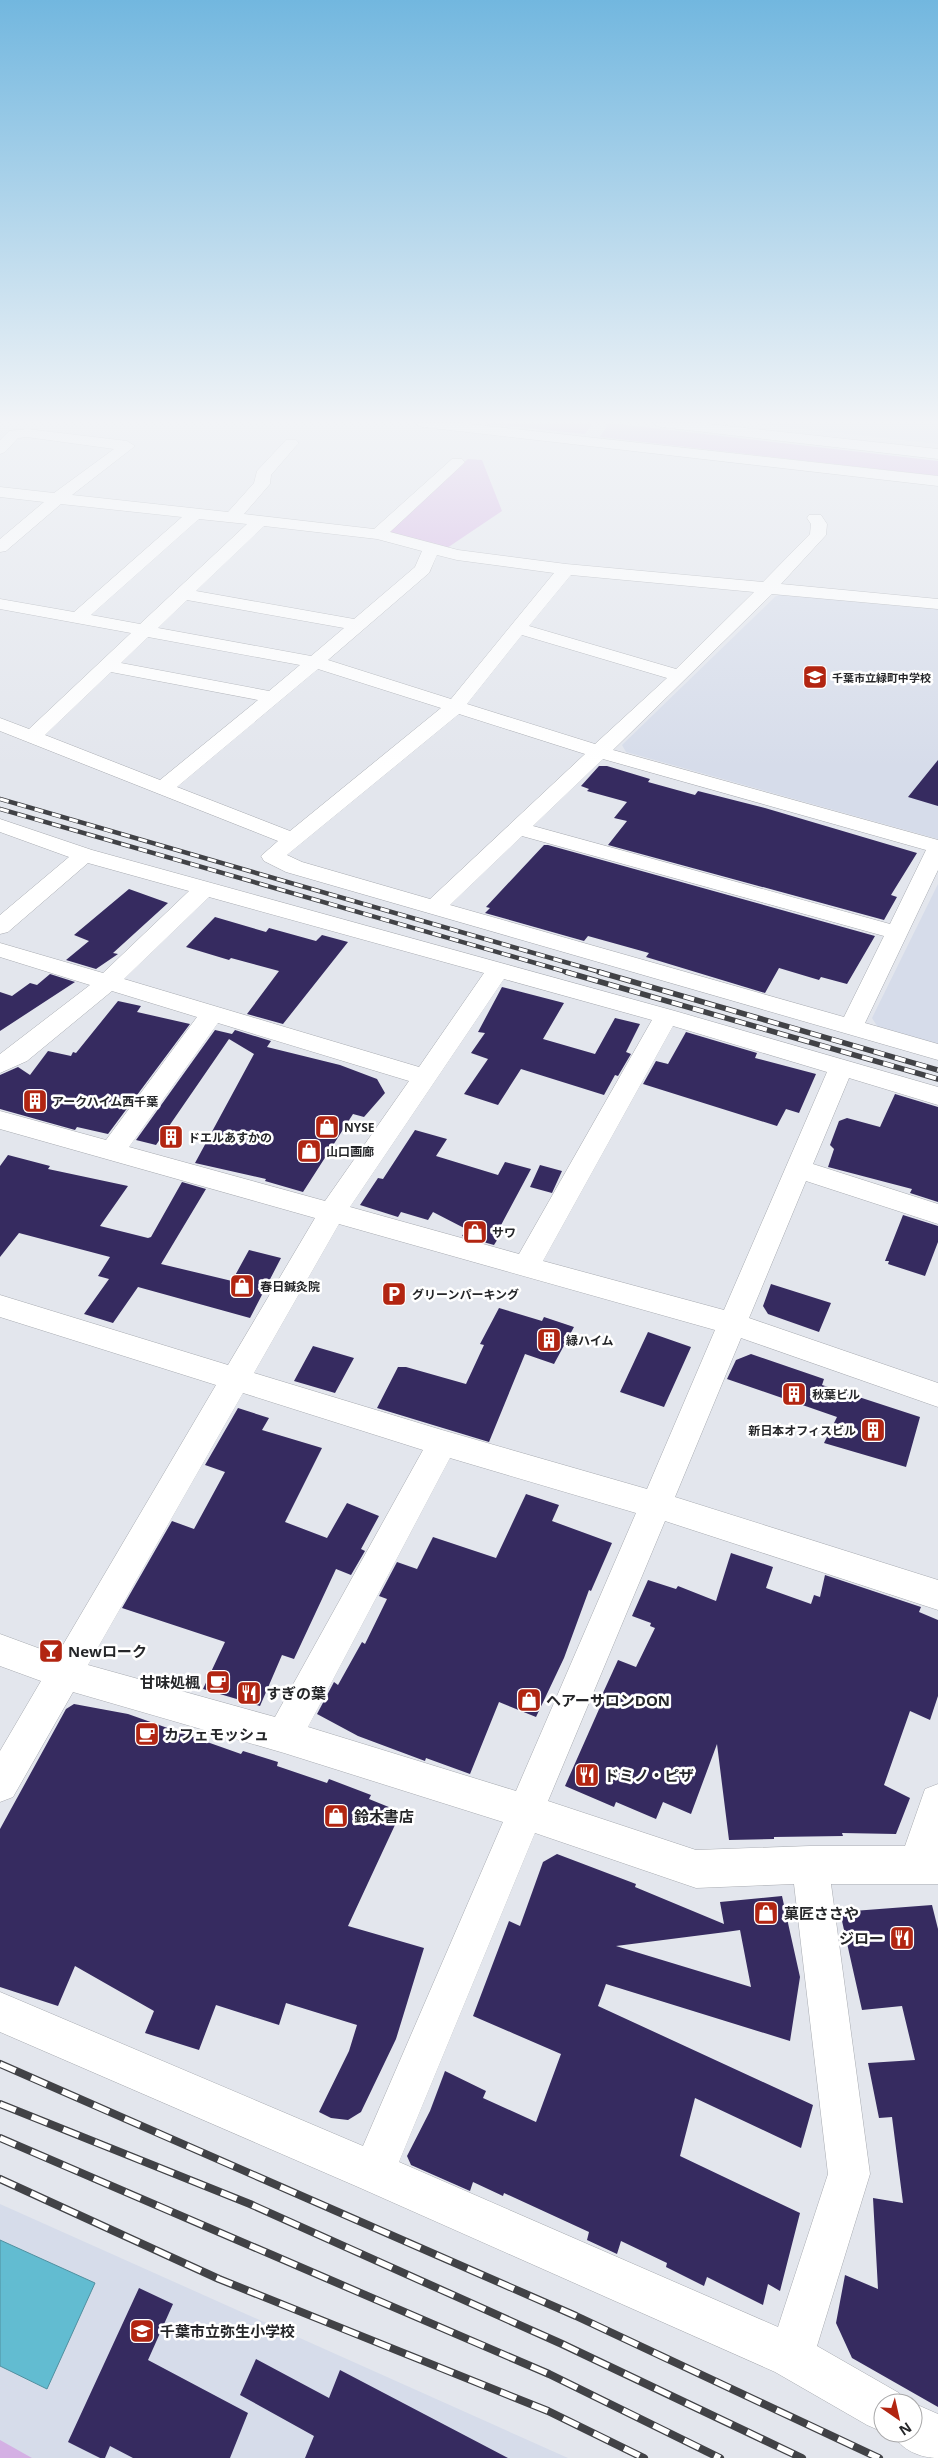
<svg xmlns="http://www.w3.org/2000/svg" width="938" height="2458" viewBox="0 0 938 2458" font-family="'Open Sans','Noto Sans JP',sans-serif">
  <rect width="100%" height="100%" fill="#e3e6ed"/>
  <!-- built -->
  <path fill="#d6dcea" d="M 750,423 L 938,423 L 938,444 Z
    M 784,593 L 938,609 L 938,839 L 626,752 L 622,745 L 776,596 Z
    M 938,884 L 938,1046 L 879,1029 L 872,1018 Z
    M 0,2204 L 568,2458 L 0,2458 Z"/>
  <!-- green -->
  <path fill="#d4b0e4" d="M 478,423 L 593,423 L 585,434 Z
    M 609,423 L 938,461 L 938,476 L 600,437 Z
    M 468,459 L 482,460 L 502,511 L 447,548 L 390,533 L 388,530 Z
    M 0,2440 L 32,2458 L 0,2458 Z"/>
  <!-- water -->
  <path fill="#62bcd1" stroke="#508f9f" d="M 0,2240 L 95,2283 L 47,2389 L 0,2366 Z"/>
  <!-- building -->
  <path fill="#362b60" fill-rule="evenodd" d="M 938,760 L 938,806 L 908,797 Z
    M 599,766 L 607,766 L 650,779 L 648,782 L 695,795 L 698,791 L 765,808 L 917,853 L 891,895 L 897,897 L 884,920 L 608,845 L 627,821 L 614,818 L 627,802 L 587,791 L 589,789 L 581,786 Z
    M 544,845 L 548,845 L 875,936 L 847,984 L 821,977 L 819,980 L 779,968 L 765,993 L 646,957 L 649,953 L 588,936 L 584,941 L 485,913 L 490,908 L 486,907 Z
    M 129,889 L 168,903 L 113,953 L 118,954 L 96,969 L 66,960 L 89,941 L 74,935 Z
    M 215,917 L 266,932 L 269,928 L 316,941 L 322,935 L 348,942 L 283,1024 L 247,1014 L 279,971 L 231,958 L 229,960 L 186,947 Z
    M 50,974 L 75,982 L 0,1031 L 0,992 L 12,996 L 30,983 L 37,985 Z
    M 502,987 L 564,1003 L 543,1039 L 595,1054 L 615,1018 L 640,1024 L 626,1052 L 631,1054 L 618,1076 L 615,1075 L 604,1095 L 521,1069 L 498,1105 L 464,1094 L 488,1059 L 471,1053 L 485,1033 L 478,1032 Z
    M 118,1001 L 141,1006 L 137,1012 L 190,1024 L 108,1134 L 77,1127 L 75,1130 L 0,1109 L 0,1075 L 18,1067 L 30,1075 L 48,1051 L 71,1056 L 73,1052 L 76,1053 Z
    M 215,1030 L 232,1034 L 235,1030 L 271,1041 L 267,1047 L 340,1065 L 377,1079 L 385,1093 L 364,1117 L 353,1114 L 303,1192 L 265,1181 L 266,1179 L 195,1163 L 254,1054 L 229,1039 L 156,1145 L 136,1140 Z
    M 686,1032 L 757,1053 L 755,1058 L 816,1074 L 799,1113 L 786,1109 L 777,1126 L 643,1084 L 656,1061 L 668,1064 Z
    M 895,1094 L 938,1107 L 938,1202 L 910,1193 L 912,1189 L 828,1167 L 834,1149 L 830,1145 L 839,1121 L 847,1118 L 880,1127 Z
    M 415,1130 L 447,1139 L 436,1156 L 498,1175 L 505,1162 L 531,1169 L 500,1227 L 504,1229 L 494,1245 L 462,1236 L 466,1229 L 433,1212 L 428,1220 L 401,1212 L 398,1217 L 360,1205 L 378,1178 L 383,1179 Z
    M 8,1155 L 50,1166 L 48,1169 L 128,1186 L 100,1226 L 148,1238 L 151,1237 L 182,1182 L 206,1189 L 161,1264 L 232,1281 L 249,1250 L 281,1258 L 250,1318 L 138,1287 L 113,1323 L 84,1314 L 109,1279 L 98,1276 L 110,1257 L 19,1233 L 0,1257 L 0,1166 Z
    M 540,1165 L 562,1171 L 552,1193 L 530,1187 Z
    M 903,1215 L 938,1226 L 938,1242 L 925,1276 L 888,1264 L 889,1261 L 885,1261 Z
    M 771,1284 L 831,1303 L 819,1332 L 768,1314 L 763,1306 Z
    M 499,1308 L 542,1321 L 544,1317 L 574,1327 L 554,1364 L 525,1354 L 489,1442 L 377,1408 L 398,1367 L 406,1367 L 466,1384 L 484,1345 L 480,1344 Z
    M 648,1332 L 691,1347 L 664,1407 L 620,1392 Z
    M 313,1346 L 354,1358 L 335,1393 L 294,1381 Z
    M 751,1354 L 824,1379 L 822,1385 L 920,1417 L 906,1467 L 824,1443 L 837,1417 L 727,1379 L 736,1360 Z
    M 238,1408 L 269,1418 L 262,1430 L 322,1448 L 285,1522 L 327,1538 L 347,1503 L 379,1516 L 361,1549 L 365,1551 L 351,1575 L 336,1569 L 294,1659 L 282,1655 L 260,1706 L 203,1689 L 225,1642 L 122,1608 L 172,1521 L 194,1529 L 225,1472 L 205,1465 Z
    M 526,1494 L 559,1505 L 552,1521 L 612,1543 L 591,1591 L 589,1590 L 564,1658 L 536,1717 L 499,1702 L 470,1774 L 426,1758 L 425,1761 L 358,1736 L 317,1714 L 334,1682 L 338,1685 L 362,1642 L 365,1644 L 387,1599 L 379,1596 L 397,1562 L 417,1569 L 433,1537 L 496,1558 Z
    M 731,1553 L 773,1567 L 766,1588 L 811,1604 L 814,1595 L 820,1597 L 825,1575 L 921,1607 L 919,1612 L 938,1620 L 938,1696 L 930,1720 L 910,1711 L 884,1785 L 910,1798 L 896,1834 L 842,1833 L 843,1836 L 774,1837 L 774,1839 L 729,1840 L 717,1744 L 691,1814 L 663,1802 L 656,1819 L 616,1802 L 614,1807 L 565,1786 L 600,1707 L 597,1706 L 618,1660 L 636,1667 L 655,1628 L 650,1626 L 651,1623 L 632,1616 L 648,1580 L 676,1589 L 678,1586 L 716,1601 Z
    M 74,1704 L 128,1714 L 241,1754 L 243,1751 L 278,1762 L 277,1766 L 327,1783 L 329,1779 L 371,1795 L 369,1799 L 401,1812 L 348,1926 L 424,1948 L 396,2039 L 361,2112 L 348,2120 L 331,2118 L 319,2112 L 349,2051 L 357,2025 L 286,2003 L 279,2025 L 216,2005 L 199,2050 L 145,2033 L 154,2011 L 75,1966 L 58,2006 L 0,1987 L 0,1829 L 66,1709 Z
    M 557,1854 L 636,1884 L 635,1887 L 724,1924 L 720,1902 L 782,1896 L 800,1977 L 790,2041 L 606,1984 L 598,2006 L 813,2105 L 801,2148 L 695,2098 L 687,2129 L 680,2156 L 800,2213 L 780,2291 L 768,2284 L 763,2305 L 707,2277 L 704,2286 L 666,2267 L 667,2263 L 621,2241 L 617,2254 L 587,2240 L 589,2232 L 504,2193 L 503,2196 L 473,2182 L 470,2191 L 411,2165 L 407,2156 L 430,2111 L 445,2071 L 486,2091 L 483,2098 L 536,2122 L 561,2054 L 473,2016 L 509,1921 L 520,1926 L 543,1862 ZM 740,1930 L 751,1987 L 616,1946 L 726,1932 Z
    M 932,1905 L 938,1929 L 938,2407 L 852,2358 L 836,2323 L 845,2275 L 878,2289 L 873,2198 L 903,2203 L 892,2117 L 879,2118 L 868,2063 L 915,2060 L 902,2006 L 862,2010 L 840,1912 Z
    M 139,2288 L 173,2304 L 148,2360 L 248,2413 L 230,2458 L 133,2458 L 110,2446 L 105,2458 L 100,2458 L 68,2442 Z
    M 256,2359 L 329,2398 L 340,2370 L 508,2458 L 305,2458 L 314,2436 L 240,2395 Z"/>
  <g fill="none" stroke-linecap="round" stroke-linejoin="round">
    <defs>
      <path id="minor" d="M 27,429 L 127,441 L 135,446 L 72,495 L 228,512 L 254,483 L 257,471 L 286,440 L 296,440 L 299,443 L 296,446 L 271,475 L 270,484 L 244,514 L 374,529 L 452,459 L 462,459 L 465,462 L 462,465 L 390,532 L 458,550 L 566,564 L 763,582 L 810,534 L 811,524 L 807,518 L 809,515 L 821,515 L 827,524 L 826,535 L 781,584 L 938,599 L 938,609 L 772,594 L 613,750 L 938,840 L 938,870 L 865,1023 L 938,1044 L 938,1060 L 286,872 L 264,861 L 261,856 L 278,841 L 0,731 L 0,718 L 29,729 L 131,633 L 0,609 L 0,599 L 74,612 L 182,517 L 61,504 L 6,551 L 0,552 L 0,539 L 44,502 L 0,497 L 0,487 L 54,493 L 114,449 L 27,437 L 18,438 L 5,452 L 0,454 L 0,440 L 9,431 ZM 199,519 L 247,524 L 140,624 L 91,615 ZM 264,526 L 377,539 L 422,551 L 415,567 L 354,619 L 196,591 ZM 437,555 L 457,560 L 554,573 L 451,699 L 328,660 L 429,573 ZM 571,575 L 754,592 L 676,669 L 529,626 ZM 187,600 L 344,628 L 311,656 L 158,628 ZM 522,635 L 667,678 L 595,744 L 467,704 ZM 148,637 L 300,665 L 269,691 L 121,663 ZM 318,669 L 441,708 L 290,831 L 177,787 ZM 111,672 L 258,700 L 160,780 L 45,735 ZM 459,714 L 585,754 L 430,899 L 302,862 L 287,855 ZM 603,759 L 926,850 L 890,924 L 533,826 ZM 522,836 L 884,936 L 844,1017 L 450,905 Z
        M 0,819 L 92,850 L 675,1011 L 938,1087 L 938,1105 L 849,1078 L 813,1164 L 938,1204 L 938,1224 L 806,1181 L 749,1318 L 938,1383 L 938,1407 L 741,1338 L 675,1497 L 938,1580 L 938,1610 L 665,1521 L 548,1801 L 696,1850 L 810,1846 L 905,1846 L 925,1789 L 938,1784 L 938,1884 L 831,1884 L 870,2174 L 817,2346 L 899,2393 L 904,2403 L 883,2403 L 883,2432 L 867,2425 L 775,2372 L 358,2187 L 0,2032 L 0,1992 L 363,2146 L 503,1822 L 284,1753 L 73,1692 L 13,1797 L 0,1802 L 0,1751 L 41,1681 L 0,1666 L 0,1634 L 57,1655 L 216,1385 L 0,1317 L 0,1295 L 228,1365 L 315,1218 L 0,1129 L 0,1111 L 106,1140 L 197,1017 L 112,991 L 27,1061 L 0,1073 L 0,1054 L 90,985 L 0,957 L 0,943 L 103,973 L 189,891 L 88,863 L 8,932 L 0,934 L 0,915 L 69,857 L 0,832 ZM 209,897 L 484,973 L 419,1067 L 124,979 ZM 504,979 L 652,1020 L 519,1254 L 350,1207 ZM 218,1023 L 409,1081 L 325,1201 L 129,1147 ZM 673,1026 L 827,1072 L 724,1310 L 543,1261 ZM 339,1224 L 715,1330 L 647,1489 L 442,1430 L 254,1373 ZM 243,1393 L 423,1450 L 275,1717 L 88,1665 ZM 450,1458 L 636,1513 L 516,1791 L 308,1727 ZM 535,1833 L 696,1888 L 794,1884 L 828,2174 L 778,2327 L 399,2162 Z
        M 913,2403 L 938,2414 L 938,2458 C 921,2458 900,2450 893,2433 L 913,2433 Z"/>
      <path id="highway" d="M 416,423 L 461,423 L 938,476 L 938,486 L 423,427 L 418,426 Z
        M 654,423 L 699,423 L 938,449 L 938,459 L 661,427 L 656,426 Z"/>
    </defs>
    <!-- minor casing -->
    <use href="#minor" stroke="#a8abb1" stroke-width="1"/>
    <!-- highway casing -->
    <use href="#highway" stroke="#a8abb1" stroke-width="1"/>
    <!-- minor -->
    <use href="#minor" fill="#fff" fill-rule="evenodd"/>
    <!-- highway -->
    <use href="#highway" fill="#fff" fill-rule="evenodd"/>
    <defs>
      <path id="rail-far2" d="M 0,799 L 603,973
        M 0,809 L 570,973"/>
      <path id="rail-far1" d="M 566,972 L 938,1079
        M 599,972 L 938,1070"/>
      <path id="rail" d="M 0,2064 L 576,2316 L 879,2458
        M 0,2104 L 250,2204 L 562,2344 L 802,2458
        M 0,2138 L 549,2374 L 720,2458
        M 0,2179 L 219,2279 L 548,2411 L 644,2458"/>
    </defs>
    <!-- rail-far2 casing -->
    <use href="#rail-far2" stroke="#414246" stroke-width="4.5"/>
    <!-- rail-far1 casing -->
    <use href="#rail-far1" stroke="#414246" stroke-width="5.5"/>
    <!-- rail casing -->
    <use href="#rail" stroke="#414246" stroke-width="8"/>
    <!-- rail-far2 -->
    <use href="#rail-far2" stroke="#fff" stroke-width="3" stroke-dasharray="9" stroke-linecap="butt"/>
    <!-- rail-far1 -->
    <use href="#rail-far1" stroke="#fff" stroke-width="4" stroke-dasharray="11" stroke-linecap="butt"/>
    <!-- rail -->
    <use href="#rail" stroke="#fff" stroke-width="5.5" stroke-dasharray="17" stroke-linecap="butt"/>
  </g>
  <!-- sky -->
  <linearGradient id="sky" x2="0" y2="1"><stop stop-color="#72b7df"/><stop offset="0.55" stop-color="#f2f4f7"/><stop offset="1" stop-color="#f2f4f7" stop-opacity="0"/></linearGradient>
  <rect width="938" height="767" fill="url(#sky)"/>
  <!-- icons -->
  <defs>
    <symbol id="school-square" viewBox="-11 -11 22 22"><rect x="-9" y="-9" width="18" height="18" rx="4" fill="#b22511" stroke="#fff"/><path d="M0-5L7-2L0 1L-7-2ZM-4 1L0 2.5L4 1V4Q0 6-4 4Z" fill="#fff"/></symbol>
    <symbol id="building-square" viewBox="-11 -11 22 22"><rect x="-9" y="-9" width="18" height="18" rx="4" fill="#b22511" stroke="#fff"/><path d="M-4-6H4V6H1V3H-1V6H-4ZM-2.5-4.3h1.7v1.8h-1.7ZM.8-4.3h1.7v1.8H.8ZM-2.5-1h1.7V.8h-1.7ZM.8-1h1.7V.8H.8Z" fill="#fff"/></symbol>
    <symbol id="shop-square" viewBox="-11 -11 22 22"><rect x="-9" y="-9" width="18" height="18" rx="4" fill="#b22511" stroke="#fff"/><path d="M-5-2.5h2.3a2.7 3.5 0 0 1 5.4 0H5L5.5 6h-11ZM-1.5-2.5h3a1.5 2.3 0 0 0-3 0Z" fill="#fff"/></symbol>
    <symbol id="parking-square" viewBox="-11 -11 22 22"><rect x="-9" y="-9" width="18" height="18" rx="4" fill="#b22511" stroke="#fff"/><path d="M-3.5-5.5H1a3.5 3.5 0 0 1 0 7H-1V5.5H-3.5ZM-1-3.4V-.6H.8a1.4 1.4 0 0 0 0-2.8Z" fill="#fff"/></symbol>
    <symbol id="bar-square" viewBox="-11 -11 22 22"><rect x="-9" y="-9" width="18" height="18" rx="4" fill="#b22511" stroke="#fff"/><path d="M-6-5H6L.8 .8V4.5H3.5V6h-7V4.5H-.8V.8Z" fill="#fff"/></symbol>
    <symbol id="cafe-square" viewBox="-11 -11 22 22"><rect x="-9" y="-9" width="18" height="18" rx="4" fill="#b22511" stroke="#fff"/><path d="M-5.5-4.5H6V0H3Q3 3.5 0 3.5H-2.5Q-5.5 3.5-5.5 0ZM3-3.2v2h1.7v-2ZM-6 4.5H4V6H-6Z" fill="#fff"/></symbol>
    <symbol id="restaurant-square" viewBox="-11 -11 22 22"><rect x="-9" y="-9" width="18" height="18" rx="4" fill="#b22511" stroke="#fff"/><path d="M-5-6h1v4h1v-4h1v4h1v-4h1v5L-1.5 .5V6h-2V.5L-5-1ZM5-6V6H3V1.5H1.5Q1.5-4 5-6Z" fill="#fff"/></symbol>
  </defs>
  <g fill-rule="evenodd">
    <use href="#school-square" x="801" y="663" width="28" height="28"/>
    <use href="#building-square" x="21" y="1087" width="28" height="28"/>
    <use href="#shop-square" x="313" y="1113" width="28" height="28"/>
    <use href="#building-square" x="157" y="1123" width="28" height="28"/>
    <use href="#shop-square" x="295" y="1137" width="28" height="28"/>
    <use href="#shop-square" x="461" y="1218" width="28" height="28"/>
    <use href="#shop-square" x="228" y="1272" width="28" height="28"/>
    <use href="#parking-square" x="380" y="1280" width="28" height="28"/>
    <use href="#building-square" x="535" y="1326" width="28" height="28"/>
    <use href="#building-square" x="780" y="1380" width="28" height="28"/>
    <use href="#building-square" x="859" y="1416" width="28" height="28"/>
    <use href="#bar-square" x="37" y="1637" width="28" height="28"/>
    <use href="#cafe-square" x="204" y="1668" width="28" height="28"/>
    <use href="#restaurant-square" x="235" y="1679" width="28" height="28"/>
    <use href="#shop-square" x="515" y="1686" width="28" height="28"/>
    <use href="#cafe-square" x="133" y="1720" width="28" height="28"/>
    <use href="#restaurant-square" x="573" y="1761" width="28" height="28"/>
    <use href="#shop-square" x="322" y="1802" width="28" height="28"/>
    <use href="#shop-square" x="752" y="1899" width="28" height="28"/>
    <use href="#restaurant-square" x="888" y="1924" width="28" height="28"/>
    <use href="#school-square" x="128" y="2317" width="28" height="28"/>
  </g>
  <g text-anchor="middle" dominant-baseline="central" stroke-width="5" stroke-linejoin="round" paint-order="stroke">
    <!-- far-poi labels -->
    <g font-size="11" font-weight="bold" fill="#252629" stroke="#fff" text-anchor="start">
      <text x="832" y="677">千葉市立緑町中学校</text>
    </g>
    <!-- poi labels -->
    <g font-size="12" font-weight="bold" fill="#252629" stroke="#fff" text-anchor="start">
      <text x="52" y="1101">アークハイム西千葉</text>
      <text x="344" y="1127">NYSE</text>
      <text x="188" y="1137">ドエルあすかの</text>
      <text x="326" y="1151">山口画廊</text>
      <text x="492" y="1232">サワ</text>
      <text x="260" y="1286">春日鍼灸院</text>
      <text x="412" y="1294">グリーンパーキング</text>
      <text x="566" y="1340">緑ハイム</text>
      <text x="812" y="1394">秋葉ビル</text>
      <text x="856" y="1430" text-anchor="end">新日本オフィスビル</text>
    </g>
    <!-- near-poi labels -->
    <g font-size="15" font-weight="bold" fill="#252629" stroke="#fff" text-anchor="start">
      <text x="68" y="1651">Newローク</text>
      <text x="200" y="1682" text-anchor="end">甘味処楓</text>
      <text x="266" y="1693">すぎの葉</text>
      <text x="546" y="1700">ヘアーサロンDON</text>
      <text x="164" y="1734">カフェモッシュ</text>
      <text x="604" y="1775">ドミノ・ピザ</text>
      <text x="354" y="1816">鈴木書店</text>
      <text x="784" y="1913">菓匠ささや</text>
      <text x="884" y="1938" text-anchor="end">ジロー</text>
      <text x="160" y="2331">千葉市立弥生小学校</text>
    </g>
  </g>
  <!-- north arrow -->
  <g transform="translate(898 2418) rotate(146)"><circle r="24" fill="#ffffff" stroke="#a8a8a9"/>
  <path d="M0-4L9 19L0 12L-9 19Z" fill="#b22511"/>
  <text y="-8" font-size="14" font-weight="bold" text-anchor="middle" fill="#252629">N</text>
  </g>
</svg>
